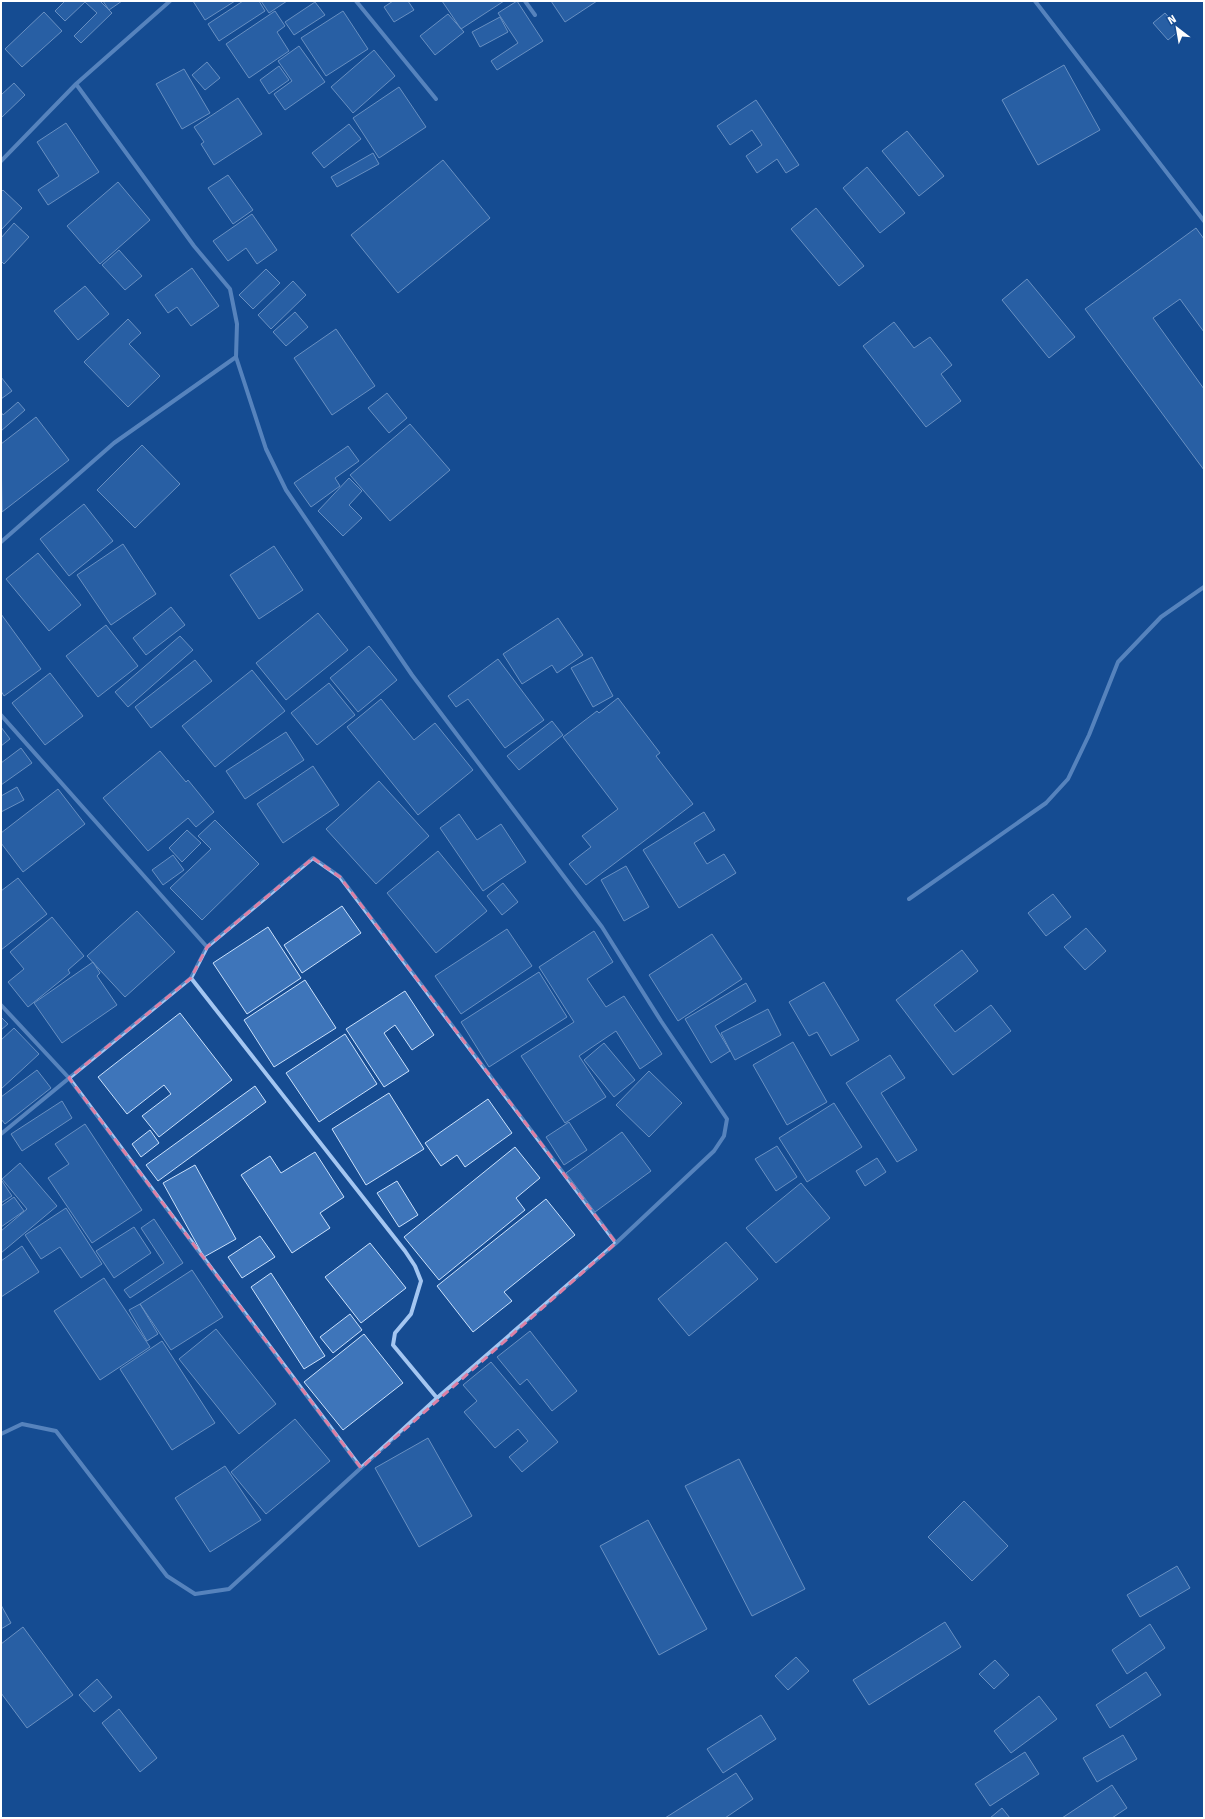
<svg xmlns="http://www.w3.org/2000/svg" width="1205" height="1819" viewBox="0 0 1205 1819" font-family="'Fira Sans',sans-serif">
  <rect width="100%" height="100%" fill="#164c92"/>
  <!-- building -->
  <path fill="#3e75ba" stroke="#cbe1fc" d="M 65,1 L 100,1 L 112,13 L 81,43 L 74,36 L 97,13 L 85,2 L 65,21 L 55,11 Z
    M 103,1 L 122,1 L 109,10 Z
    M 193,1 L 235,1 L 205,20 Z
    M 243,1 L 259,1 L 265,11 L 219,41 L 208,24 Z
    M 261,1 L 287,1 L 269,13 Z
    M 393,1 L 408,1 L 414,10 L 394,22 L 384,7 Z
    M 442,1 L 504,1 L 461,29 Z
    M 517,1 L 543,41 L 497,70 L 491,61 L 518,43 L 498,13 Z
    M 551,1 L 597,1 L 565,22 Z
    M 315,2 L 325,15 L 294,35 L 285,22 Z
    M 275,11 L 285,26 L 277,32 L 289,51 L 249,78 L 226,44 Z
    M 343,11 L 368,49 L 326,76 L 301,38 Z
    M 44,12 L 62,31 L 22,67 L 5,49 Z
    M 1165,13 L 1180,30 L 1168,40 L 1153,23 Z
    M 448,14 L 464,32 L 435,55 L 420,36 Z
    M 500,17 L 508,32 L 480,47 L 472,32 Z
    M 299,46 L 325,82 L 285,110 L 274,94 L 292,81 L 278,61 Z
    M 374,50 L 395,76 L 353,113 L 331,87 Z
    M 207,62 L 220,78 L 205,90 L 192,75 Z
    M 1064,65 L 1100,130 L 1038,165 L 1002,100 Z
    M 279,66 L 289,80 L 269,94 L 260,80 Z
    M 184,69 L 210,113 L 182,129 L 156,84 Z
    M 14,83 L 25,95 L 1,118 L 1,95 Z
    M 399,87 L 426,127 L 379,158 L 353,118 Z
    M 238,98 L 262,134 L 214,165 L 201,144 L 204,142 L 194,127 Z
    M 756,100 L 799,165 L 786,173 L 777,159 L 757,173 L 746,156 L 762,145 L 752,130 L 730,145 L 717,126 Z
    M 66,123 L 99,172 L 48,205 L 38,190 L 59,176 L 37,142 Z
    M 349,124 L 361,139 L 324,168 L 312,153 Z
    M 907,131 L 944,176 L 919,196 L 882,151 Z
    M 373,153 L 379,164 L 337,187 L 331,177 Z
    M 443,160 L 490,218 L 398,293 L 351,235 Z
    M 867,167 L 905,213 L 880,233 L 843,188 Z
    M 228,175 L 253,210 L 233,224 L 208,188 Z
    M 118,182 L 150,220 L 100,264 L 67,226 Z
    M 3,190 L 22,208 L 1,230 L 1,192 Z
    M 816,208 L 864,266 L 839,286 L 791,229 Z
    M 252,214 L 277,250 L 257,264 L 246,248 L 228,261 L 213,241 Z
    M 14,223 L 29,237 L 4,264 L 1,261 L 1,238 Z
    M 1196,228 L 1204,239 L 1204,332 L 1180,299 L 1153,318 L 1204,389 L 1204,470 L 1085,309 Z
    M 119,250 L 142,276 L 125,290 L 102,265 Z
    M 192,268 L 219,306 L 191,326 L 177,307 L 168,313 L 155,295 Z
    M 266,269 L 280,283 L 253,309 L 239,295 Z
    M 1027,279 L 1075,337 L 1049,358 L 1002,300 Z
    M 293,281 L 306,295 L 271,329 L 258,315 Z
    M 85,286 L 109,314 L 78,340 L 54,311 Z
    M 295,312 L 308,327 L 286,346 L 273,332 Z
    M 128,319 L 141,333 L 129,344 L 160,376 L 128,407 L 84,362 Z
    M 894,322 L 914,348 L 930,337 L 952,365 L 941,374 L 961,401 L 926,427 L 863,346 Z
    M 336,329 L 375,386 L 332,415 L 294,358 Z
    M 1,377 L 12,391 L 1,399 Z
    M 387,393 L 407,418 L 389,433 L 368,408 Z
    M 18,402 L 25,410 L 1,431 L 1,412 L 3,415 Z
    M 36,417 L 69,460 L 2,512 L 1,444 Z
    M 410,424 L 450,470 L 390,521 L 350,475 Z
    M 142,445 L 180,484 L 135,528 L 97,490 Z
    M 348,446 L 359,461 L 335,478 L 340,486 L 311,507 L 294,483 Z
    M 349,478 L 362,491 L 349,505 L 362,518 L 343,536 L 318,511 Z
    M 84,504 L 113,541 L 69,576 L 40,539 Z
    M 123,544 L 156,594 L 111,625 L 77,575 Z
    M 274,546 L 303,590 L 259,619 L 230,575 Z
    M 38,553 L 81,605 L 49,631 L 6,579 Z
    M 171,607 L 185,625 L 146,655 L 133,638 Z
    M 318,613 L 348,650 L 286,700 L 256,663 Z
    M 1,614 L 41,669 L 4,696 L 1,691 Z
    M 558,618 L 583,655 L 557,673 L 552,665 L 522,684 L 503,654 Z
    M 106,625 L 138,666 L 98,697 L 66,656 Z
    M 180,636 L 193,650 L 128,707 L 115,692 Z
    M 369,646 L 397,680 L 358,712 L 330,678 Z
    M 592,657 L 613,696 L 593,707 L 571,668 Z
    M 498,659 L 544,720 L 505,748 L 468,699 L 456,707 L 448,696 Z
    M 195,660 L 212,681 L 151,728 L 135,707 Z
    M 252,670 L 285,711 L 215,767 L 182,726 Z
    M 50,673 L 83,716 L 45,745 L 12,703 Z
    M 329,683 L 355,715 L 317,745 L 291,713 Z
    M 618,698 L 660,753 L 656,756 L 693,804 L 586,885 L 569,864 L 591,847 L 582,836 L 618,809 L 563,737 L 597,711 L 599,713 Z
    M 381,699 L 414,740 L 435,723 L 473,770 L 418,815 L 347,727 Z
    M 552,721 L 563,735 L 519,770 L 507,756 Z
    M 1,727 L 10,739 L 1,746 Z
    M 286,732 L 304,760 L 245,799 L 226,771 Z
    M 21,748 L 32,763 L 1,785 L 1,763 Z
    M 160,751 L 186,782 L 188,780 L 214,812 L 196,827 L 188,818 L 148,851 L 103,798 Z
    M 313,766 L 339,805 L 283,843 L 257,804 Z
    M 379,781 L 429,836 L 376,884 L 326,829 Z
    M 17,787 L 24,800 L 1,812 L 1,796 Z
    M 58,789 L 85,824 L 23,872 L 1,843 L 1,833 Z
    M 704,812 L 715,830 L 694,843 L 707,864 L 724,854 L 736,873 L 679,908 L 643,850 Z
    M 459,814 L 477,840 L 501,824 L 526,862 L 483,891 L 440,828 Z
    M 215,820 L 259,864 L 202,920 L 170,888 L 211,849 L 198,836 Z
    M 187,830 L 201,843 L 182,862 L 169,848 Z
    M 438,851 L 487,911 L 436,953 L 387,893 Z
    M 173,855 L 184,870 L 163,885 L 152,870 Z
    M 626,866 L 649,907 L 624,921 L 601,880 Z
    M 18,878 L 47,914 L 1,950 L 1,891 Z
    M 503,883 L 518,902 L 502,915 L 487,896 Z
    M 1053,894 L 1071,917 L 1046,936 L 1028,913 Z
    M 342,906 L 361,933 L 302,973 L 284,945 Z
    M 137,911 L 175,952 L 125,997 L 87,956 Z
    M 52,917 L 84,956 L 68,970 L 70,973 L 28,1007 L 8,982 L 24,969 L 10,952 Z
    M 268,927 L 301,978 L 247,1014 L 213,963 Z
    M 1086,928 L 1106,951 L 1085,970 L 1064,947 Z
    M 507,929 L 532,966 L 461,1014 L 435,976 Z
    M 594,931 L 613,962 L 587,979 L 606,1007 L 624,996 L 662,1054 L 640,1069 L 616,1031 L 579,1056 L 606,1097 L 565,1123 L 521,1056 L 574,1022 L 539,967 Z
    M 712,934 L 742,979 L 678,1021 L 649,975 Z
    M 962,950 L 978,971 L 934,1005 L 955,1032 L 991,1005 L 1011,1031 L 953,1075 L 896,1000 Z
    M 93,962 L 100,973 L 97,976 L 117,1005 L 62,1043 L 34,1003 Z
    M 539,972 L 567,1017 L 489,1067 L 461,1022 Z
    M 305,980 L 336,1028 L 274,1067 L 244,1020 Z
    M 824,982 L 859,1040 L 831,1056 L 817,1032 L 809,1036 L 789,1002 Z
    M 746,983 L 756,1001 L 715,1026 L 730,1051 L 711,1063 L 685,1019 Z
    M 405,991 L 434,1035 L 412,1050 L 395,1025 L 384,1033 L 409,1071 L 384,1087 L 346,1029 Z
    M 768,1009 L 781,1035 L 735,1060 L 721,1033 Z
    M 180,1013 L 232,1080 L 159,1137 L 142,1116 L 171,1094 L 164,1085 L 127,1114 L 98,1077 Z
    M 1,1017 L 8,1024 L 1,1030 Z
    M 14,1028 L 39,1054 L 1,1089 L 1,1040 Z
    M 345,1034 L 377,1084 L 319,1122 L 286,1073 Z
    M 793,1042 L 827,1102 L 787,1125 L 753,1065 Z
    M 604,1043 L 635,1080 L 614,1097 L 584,1060 Z
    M 890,1055 L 905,1078 L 881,1093 L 917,1150 L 897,1162 L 846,1083 Z
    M 37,1070 L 51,1088 L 5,1124 L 1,1119 L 1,1097 Z
    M 649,1071 L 682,1103 L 649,1137 L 616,1105 Z
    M 255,1086 L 266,1102 L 158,1181 L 146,1165 Z
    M 389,1093 L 424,1149 L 366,1185 L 332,1129 Z
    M 488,1099 L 512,1133 L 465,1167 L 457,1155 L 441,1166 L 425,1143 Z
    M 62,1101 L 72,1118 L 22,1151 L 11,1134 Z
    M 834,1103 L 862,1147 L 807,1182 L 779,1138 Z
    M 569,1122 L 587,1150 L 564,1165 L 546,1137 Z
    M 85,1124 L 142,1210 L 92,1243 L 48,1178 L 69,1164 L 55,1144 Z
    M 150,1130 L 159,1143 L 141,1157 L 132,1144 Z
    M 622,1132 L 651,1171 L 595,1212 L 566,1173 Z
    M 777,1146 L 797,1177 L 776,1191 L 755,1159 Z
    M 515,1147 L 540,1178 L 516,1198 L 525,1210 L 439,1280 L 404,1237 Z
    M 315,1152 L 344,1197 L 320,1213 L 330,1228 L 292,1253 L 241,1175 L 270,1156 L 281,1173 Z
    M 877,1158 L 886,1172 L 865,1186 L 856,1171 Z
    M 20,1163 L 57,1206 L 1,1253 L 1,1231 L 27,1209 L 2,1179 Z
    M 195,1165 L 236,1239 L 204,1257 L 163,1183 Z
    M 2,1181 L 12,1196 L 1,1203 L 1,1182 Z
    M 397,1181 L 418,1215 L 399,1227 L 377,1193 Z
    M 801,1183 L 830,1218 L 776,1263 L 746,1228 Z
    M 14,1197 L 24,1211 L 1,1227 L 1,1206 Z
    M 546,1199 L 575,1235 L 504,1292 L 512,1301 L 473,1332 L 437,1286 Z
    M 66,1208 L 102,1264 L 81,1278 L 60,1247 L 41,1259 L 25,1235 Z
    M 154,1219 L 183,1263 L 130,1298 L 124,1290 L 164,1263 L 141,1228 Z
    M 134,1227 L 151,1253 L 114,1278 L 96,1251 Z
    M 260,1236 L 275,1257 L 242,1278 L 228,1257 Z
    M 726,1242 L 758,1279 L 689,1336 L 658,1299 Z
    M 370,1243 L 406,1288 L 361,1323 L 325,1277 Z
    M 22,1246 L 39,1272 L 1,1297 L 1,1261 Z
    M 192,1270 L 223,1317 L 171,1350 L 140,1304 Z
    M 271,1273 L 325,1356 L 304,1369 L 251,1287 Z
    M 104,1278 L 150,1347 L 100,1380 L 54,1311 Z
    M 140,1304 L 158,1334 L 147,1341 L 129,1310 Z
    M 350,1314 L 362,1330 L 333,1353 L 320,1337 Z
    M 216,1329 L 276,1404 L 239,1434 L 179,1359 Z
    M 530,1331 L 577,1391 L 552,1411 L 527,1379 L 520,1385 L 497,1357 Z
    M 364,1334 L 403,1383 L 343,1430 L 304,1382 Z
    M 162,1341 L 215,1423 L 172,1450 L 120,1369 Z
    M 491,1362 L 558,1442 L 522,1472 L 509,1457 L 528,1441 L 518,1429 L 495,1448 L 464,1412 L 477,1401 L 463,1385 Z
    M 295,1419 L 330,1461 L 266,1514 L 231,1472 Z
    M 428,1438 L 472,1516 L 419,1547 L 375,1468 Z
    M 739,1459 L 805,1589 L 752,1616 L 685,1486 Z
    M 225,1466 L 261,1520 L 210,1552 L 175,1498 Z
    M 964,1501 L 1008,1546 L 972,1581 L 928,1537 Z
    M 648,1520 L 707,1629 L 659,1655 L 600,1546 Z
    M 1177,1566 L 1190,1588 L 1140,1617 L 1127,1595 Z
    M 1,1605 L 11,1623 L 1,1629 Z
    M 945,1622 L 961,1647 L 869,1705 L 853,1680 Z
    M 1150,1624 L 1165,1648 L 1127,1674 L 1112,1650 Z
    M 23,1627 L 73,1695 L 27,1728 L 1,1693 L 1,1644 Z
    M 796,1657 L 809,1671 L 788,1690 L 775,1676 Z
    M 995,1660 L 1009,1675 L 994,1689 L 979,1674 Z
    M 1146,1672 L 1161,1695 L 1110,1728 L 1096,1705 Z
    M 97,1679 L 112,1697 L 94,1712 L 79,1695 Z
    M 1039,1696 L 1057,1719 L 1011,1753 L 994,1731 Z
    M 119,1709 L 157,1758 L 140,1772 L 102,1723 Z
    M 761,1715 L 776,1739 L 723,1773 L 707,1749 Z
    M 1123,1735 L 1137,1759 L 1097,1782 L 1083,1758 Z
    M 1025,1752 L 1039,1774 L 990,1806 L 975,1784 Z
    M 736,1773 L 753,1799 L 725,1818 L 665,1818 Z
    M 1112,1785 L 1127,1808 L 1112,1818 L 1062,1818 Z
    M 1002,1808 L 1010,1818 L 990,1818 Z"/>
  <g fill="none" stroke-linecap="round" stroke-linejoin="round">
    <!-- street -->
    <path stroke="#a4c6f1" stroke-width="4" d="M 356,1 L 436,99
      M 525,1 L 535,15
      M 1035,1 L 1204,221
      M 1,161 L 76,84 L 170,1
      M 1,542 L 114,443 L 236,357
      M 1,715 L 207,947
      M 909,899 L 1046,803 L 1068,779 L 1089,735 L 1118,662 L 1161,617 L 1204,587
      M 191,978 L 405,1251 L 415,1266 L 421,1281 L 411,1314 L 395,1333 L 393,1345 L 437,1398
      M 1,1005 L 69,1078 L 361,1468
      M 1,1134 L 191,978 L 207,947 L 313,858 L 340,877 L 616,1243
      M 1,1434 L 22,1424 L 56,1431 L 167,1576 L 195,1594 L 229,1589 L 437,1398 L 616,1243 L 714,1151 L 724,1136 L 727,1119 L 661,1021 L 602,927 L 412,675 L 286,490 L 266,449 L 236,357 L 237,324 L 230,289 L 194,246 L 76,84"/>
  </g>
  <!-- marked area -->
  <path d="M0 0H1205V1819H0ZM 313,858 L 340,877 L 616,1243 L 361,1468 L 69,1078 L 191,978 L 207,947 Z" fill="#164c92" fill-opacity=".55" fill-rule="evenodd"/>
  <path fill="none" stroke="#dd80a5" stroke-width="3" stroke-dasharray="8 5" stroke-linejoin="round" d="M 313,858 L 340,877 L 616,1243 L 361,1468 L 69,1078 L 191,978 L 207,947 Z"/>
  <!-- border -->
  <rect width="1205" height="1819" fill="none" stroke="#ffffff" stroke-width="4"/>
  <!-- north arrow -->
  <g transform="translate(1177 28) rotate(329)" stroke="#164c92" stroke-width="3" paint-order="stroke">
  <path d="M0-3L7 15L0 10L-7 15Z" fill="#ffffff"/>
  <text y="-6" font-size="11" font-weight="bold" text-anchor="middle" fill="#ffffff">N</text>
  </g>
</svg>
